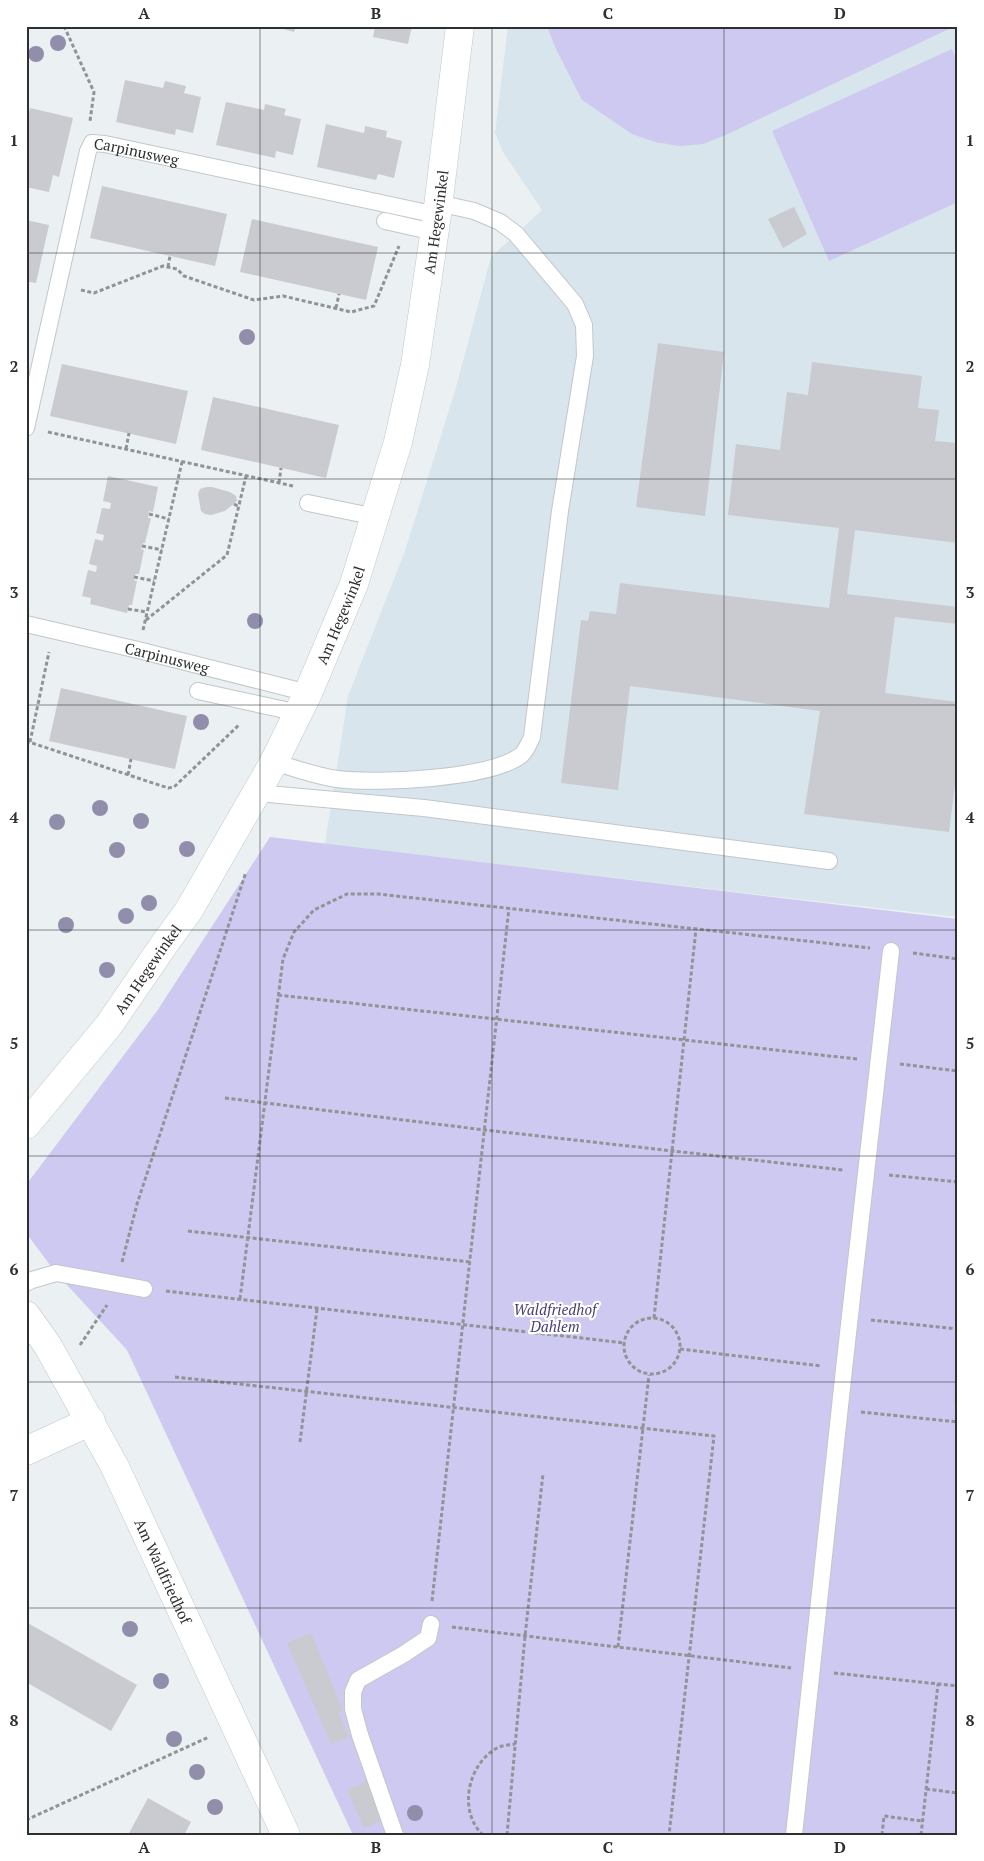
<svg xmlns="http://www.w3.org/2000/svg" width="984" height="1861" viewBox="0 0 984 1861" font-family="'PT Serif',serif">
  <rect width="100%" height="100%" fill="#ebf0f3"/>
  <!-- built -->
  <path fill="#d8e5ec" d="M 508,26 L 958,26 L 958,917 L 736,892 L 325,844 L 348,696 L 405,551 L 455,391 L 491,257 L 542,210 L 503,152 L 495,133 Z"/>
  <!-- green -->
  <path fill="#cec9f0" d="M 547,26 L 955,26 L 728,134 L 703,144 L 680,146 L 655,142 L 632,134 L 582,100 L 556,49 Z
    M 952,49 L 958,63 L 958,202 L 829,261 L 772,131 Z
    M 270,837 L 958,919 L 958,1835 L 353,1835 L 127,1350 L 56,1273 L 26,1233 L 26,1185 L 157,1011 Z"/>
  <!-- building -->
  <path fill="#c9cbd0" d="M 273,26 L 296,26 L 294,32 Z
    M 375,26 L 412,26 L 408,44 L 373,37 Z
    M 125,80 L 163,88 L 165,81 L 186,86 L 184,93 L 201,97 L 193,133 L 176,129 L 175,135 L 116,122 Z
    M 226,102 L 264,110 L 265,104 L 286,109 L 284,115 L 301,119 L 293,155 L 276,151 L 275,158 L 216,145 Z
    M 30,108 L 73,118 L 59,177 L 53,175 L 49,192 L 26,187 L 26,123 Z
    M 326,124 L 364,133 L 365,126 L 387,131 L 386,137 L 402,141 L 394,178 L 378,174 L 376,180 L 317,167 Z
    M 102,186 L 227,214 L 215,266 L 90,238 Z
    M 794,207 L 807,234 L 783,248 L 768,219 Z
    M 252,219 L 378,247 L 366,300 L 240,272 Z
    M 26,220 L 49,225 L 36,283 L 29,282 L 27,291 Z
    M 658,343 L 724,352 L 705,516 L 636,507 Z
    M 812,362 L 922,376 L 918,408 L 939,410 L 935,441 L 958,443 L 958,543 L 855,530 L 847,594 L 958,607 L 958,624 L 895,617 L 885,693 L 958,702 L 958,762 L 949,832 L 804,814 L 820,711 L 708,696 L 630,686 L 618,790 L 561,783 L 581,620 L 588,621 L 590,611 L 616,614 L 620,583 L 829,608 L 839,528 L 728,515 L 736,444 L 780,450 L 787,392 L 808,395 Z
    M 62,364 L 188,391 L 176,444 L 50,416 Z
    M 213,397 L 339,425 L 326,478 L 201,450 Z
    M 108,476 L 158,487 L 153,512 L 149,511 L 148,518 L 151,518 L 145,543 L 143,543 L 141,549 L 144,550 L 139,574 L 135,574 L 134,580 L 137,581 L 132,605 L 129,605 L 127,613 L 90,604 L 91,598 L 82,596 L 88,570 L 96,572 L 97,566 L 89,564 L 95,539 L 103,541 L 104,535 L 96,533 L 102,508 L 110,509 L 111,503 L 103,501 Z
    M 206,487 L 212,487 L 230,492 L 236,496 L 237,501 L 225,511 L 211,515 L 205,514 L 201,511 L 198,494 L 200,489 Z
    M 61,688 L 187,716 L 175,769 L 49,741 Z
    M 956,1370 L 958,1370 L 958,1405 L 953,1404 Z
    M 26,1622 L 137,1685 L 111,1731 L 26,1682 Z
    M 311,1633 L 343,1710 L 339,1713 L 349,1737 L 331,1744 L 287,1643 Z
    M 367,1781 L 382,1820 L 364,1828 L 347,1790 Z
    M 148,1798 L 191,1822 L 184,1835 L 128,1835 Z"/>
  <g fill="none" stroke-linecap="round" stroke-linejoin="round">
    <defs>
      <g id="service">
        <path d="M 385,221 L 434,232"/>
        <path id="s1" d="M 26,428 L 88,151 L 92,143 L 105,144 L 437,215"/>
        <path d="M 308,503 L 376,517"/>
        <path id="s2" d="M 26,624 L 138,650 L 308,693"/>
        <path d="M 198,691 L 299,713"/>
        <path d="M 274,762 C 294,768 316,776 337,779 C 377,784 488,779 520,756 C 526,752 529,743 532,737 L 560,511 L 585,356 L 584,325 L 575,304 L 516,234 L 500,222 L 474,211 L 438,203"/>
        <path d="M 257,793 L 424,808 L 829,861"/>
        <path d="M 26,1283 L 32,1280 L 56,1273 L 144,1289"/>
        <path d="M 395,1835 L 360,1735 L 353,1709 L 353,1692 L 358,1680 L 404,1654 L 428,1638 L 431,1624"/>
        <path d="M 794,1835 L 844,1369 L 891,951"/>
      </g>
      <g id="minor">
        <path id="s3" d="M 26,1125 L 109,1025 L 163,946 L 189,910 L 274,762 L 308,693 L 354,584 L 398,442 L 415,365 L 437,215 L 460,26"/>
        <path id="s4" d="M 26,1315 L 48,1346 L 115,1467 L 286,1835"/>
        <path d="M 26,1451 L 91,1421"/>
      </g>
    </defs>
    <!-- service casing -->
    <use href="#service" stroke="#c2c7ca" stroke-width="18"/>
    <!-- minor casing -->
    <use href="#minor" stroke="#c2c7ca" stroke-width="29"/>
    <!-- path -->
    <path stroke="#909496" stroke-width="3" stroke-dasharray="4 2.5" stroke-linecap="butt" d="M 64,26 L 94,92 L 90,121
      M 168,267 L 170,256
      M 81,290 L 94,293 L 163,266 L 177,269 L 184,276 L 254,300 L 283,296 L 351,312 L 374,306 L 399,246
      M 336,308 L 339,294
      M 48,432 L 293,486
      M 126,449 L 129,433
      M 279,483 L 281,468
      M 234,504 L 239,507
      M 149,514 L 169,519
      M 142,546 L 162,550
      M 134,577 L 154,581
      M 128,609 L 147,612
      M 146,620 L 227,555 L 246,476
      M 143,630 L 182,462
      M 26,741 L 168,788 L 174,787 L 240,724
      M 30,742 L 49,652
      M 128,775 L 131,759
      M 913,953 L 958,959
      M 278,995 L 857,1059
      M 900,1064 L 958,1071
      M 225,1098 L 485,1130 L 843,1170
      M 889,1175 L 958,1182
      M 188,1231 L 470,1262
      M 122,1262 L 137,1204 L 246,872
      M 166,1291 L 625,1343
      M 240,1299 L 283,959 L 294,932 L 314,910 L 347,894 L 378,894 L 870,948
      M 654,1318 L 696,929
      M624 1346a28 28 0 1 1 56 0a28 28 0 1 1-56 0Z
      M 871,1320 L 958,1329
      M 80,1345 L 107,1305
      M 680,1349 L 821,1366
      M 175,1377 L 714,1436 L 669,1835
      M 861,1412 L 958,1422
      M 300,1442 L 317,1309
      M 432,1601 L 509,908
      M 452,1627 L 791,1668
      M 618,1647 L 649,1375
      M 834,1673 L 958,1686
      M 926,1789 L 958,1793
      M 26,1820 L 209,1737
      M 483,1835 C 457,1811 468,1762 499,1747 C 504,1745 510,1745 515,1744
      M 507,1835 L 525,1636 L 543,1474
      M 882,1835 L 884,1816 L 922,1821
      M 921,1835 L 938,1684"/>
    <!-- service -->
    <use href="#service" stroke="#fff" stroke-width="16"/>
    <!-- minor -->
    <use href="#minor" stroke="#fff" stroke-width="28"/>
  </g>
  <!-- trees -->
  <g fill="#918eac">
    <circle cx="58" cy="43" r="8"/>
    <circle cx="36" cy="54" r="8"/>
    <circle cx="247" cy="337" r="8"/>
    <circle cx="255" cy="621" r="8"/>
    <circle cx="201" cy="722" r="8"/>
    <circle cx="100" cy="808" r="8"/>
    <circle cx="141" cy="821" r="8"/>
    <circle cx="57" cy="822" r="8"/>
    <circle cx="187" cy="849" r="8"/>
    <circle cx="117" cy="850" r="8"/>
    <circle cx="149" cy="903" r="8"/>
    <circle cx="126" cy="916" r="8"/>
    <circle cx="66" cy="925" r="8"/>
    <circle cx="107" cy="970" r="8"/>
    <circle cx="130" cy="1629" r="8"/>
    <circle cx="161" cy="1681" r="8"/>
    <circle cx="174" cy="1739" r="8"/>
    <circle cx="197" cy="1772" r="8"/>
    <circle cx="215" cy="1807" r="8"/>
    <circle cx="415" cy="1813" r="8"/>
  </g>
  <!-- grid -->
  <path fill="none" stroke="#2d2f30" stroke-width="1" stroke-opacity="0.55" d="M 260,26 L 260,1835M 492,26 L 492,1835M 724,26 L 724,1835M 26,253 L 958,253M 26,479 L 958,479M 26,705 L 958,705M 26,930 L 958,930M 26,1156 L 958,1156M 26,1382 L 958,1382M 26,1608 L 958,1608"/>
  <g text-anchor="middle" dominant-baseline="central" stroke-width="4.5" stroke-linejoin="round" paint-order="stroke">
    <!-- street labels -->
    <g font-size="15" fill="#2d2f30" stroke="#fff">
      <text stroke="none"><textPath href="#s1" startOffset="338">Carpinusweg</textPath></text>
      <text stroke="none"><textPath href="#s3" startOffset="1008">Am Hegewinkel</textPath></text>
      <text stroke="none"><textPath href="#s3" startOffset="602">Am Hegewinkel</textPath></text>
      <text stroke="none"><textPath href="#s2" startOffset="145">Carpinusweg</textPath></text>
      <text stroke="none"><textPath href="#s3" startOffset="198">Am Hegewinkel</textPath></text>
      <text stroke="none"><textPath href="#s4" startOffset="291">Am Waldfriedhof</textPath></text>
    </g>
    <!-- park labels -->
    <g font-size="15" font-style="italic" fill="#483e72" stroke="#fff">
      <text x="555" y="1309">Waldfriedhof<tspan x="555" dy="17">Dahlem</tspan></text>
    </g>
  </g>
  <!-- border -->
  <rect width="984" height="1861" fill="none" stroke="#ffffff" stroke-width="55"/>
  <rect x="28" y="28" width="928" height="1806" fill="none" stroke="#2d2f30" stroke-width="2"/>
  <g font-size="16" text-anchor="middle" font-weight="bold" fill="#2d2f30">
    <text x="144" y="19">A</text>
    <text x="376" y="19">B</text>
    <text x="608" y="19">C</text>
    <text x="840" y="19">D</text>
    <text x="14" y="146">1</text>
    <text x="970" y="146">1</text>
    <text x="14" y="372">2</text>
    <text x="970" y="372">2</text>
    <text x="14" y="598">3</text>
    <text x="970" y="598">3</text>
    <text x="14" y="823">4</text>
    <text x="970" y="823">4</text>
    <text x="14" y="1049">5</text>
    <text x="970" y="1049">5</text>
    <text x="14" y="1275">6</text>
    <text x="970" y="1275">6</text>
    <text x="14" y="1501">7</text>
    <text x="970" y="1501">7</text>
    <text x="14" y="1726">8</text>
    <text x="970" y="1726">8</text>
    <text x="144" y="1853">A</text>
    <text x="376" y="1853">B</text>
    <text x="608" y="1853">C</text>
    <text x="840" y="1853">D</text>
  </g>
</svg>
